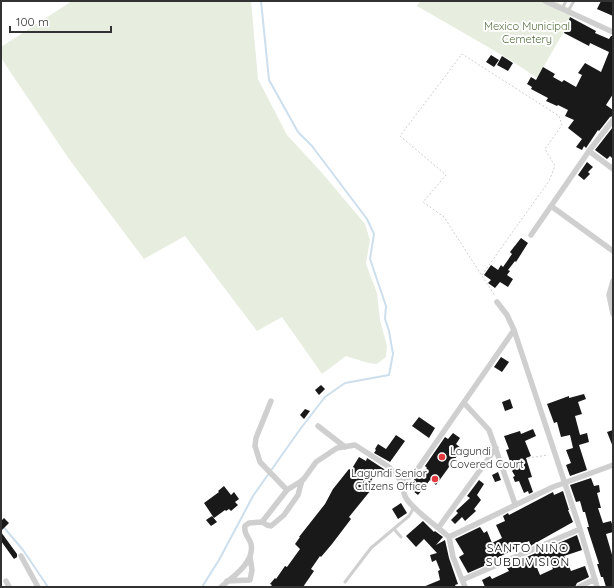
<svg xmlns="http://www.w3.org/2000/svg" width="614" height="588" viewBox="0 0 614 588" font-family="Quicksand,sans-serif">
  <rect width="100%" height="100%" fill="#fff"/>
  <!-- green -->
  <path fill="#e7eee0" d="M 72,1 L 251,1 L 258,79 L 287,135 L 323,174 L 365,224 L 370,240 L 366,264 L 377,293 L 380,320 L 387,346 L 386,357 L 377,364 L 368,363 L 346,356 L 322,374 L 282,317 L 257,331 L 185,236 L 144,259 L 69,159 L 1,58 L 1,47 Z
    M 420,1 L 555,1 L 572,9 L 566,28 L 537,78 L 512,61 L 417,6 Z"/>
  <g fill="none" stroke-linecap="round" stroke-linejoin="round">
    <!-- stream -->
    <path stroke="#cddfed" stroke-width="2" d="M 1,524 L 23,550 L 48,587
      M 202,587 L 219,560 L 253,496 L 301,428 L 325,397 L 345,383 L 389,375 L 393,354 L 389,331 L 385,319 L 386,306 L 370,259 L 374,234 L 367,219 L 312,146 L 298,132 L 269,80 L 261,1"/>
  </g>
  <!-- building -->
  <path fill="#191919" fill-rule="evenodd" d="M 601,1 L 613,1 L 613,16 L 597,9 Z
    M 570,17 L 596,31 L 595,33 L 609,39 L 611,36 L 613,36 L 613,94 L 606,105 L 613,110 L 613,116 L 610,117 L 599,131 L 598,130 L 586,148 L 584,146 L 582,150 L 576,147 L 582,139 L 568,128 L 574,120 L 565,116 L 568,110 L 558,105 L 557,106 L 546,101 L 548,98 L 531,89 L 532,87 L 527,84 L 531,77 L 536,80 L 543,67 L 555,74 L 553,77 L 562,82 L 564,80 L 576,87 L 582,75 L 578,73 L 585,63 L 601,72 L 609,52 L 590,43 L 589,46 L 564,33 Z
    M 491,55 L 499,60 L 494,67 L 486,62 Z
    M 502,56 L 513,63 L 508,71 L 497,65 Z
    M 613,127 L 613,159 L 610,156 L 607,159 L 595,150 Z
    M 587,162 L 593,167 L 588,172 L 590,174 L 584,180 L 578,175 Z
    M 521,238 L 528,243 L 516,262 L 515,261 L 508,270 L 510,271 L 507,275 L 513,279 L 508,287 L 500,282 L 495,288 L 488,283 L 491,280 L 484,275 L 491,265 L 498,270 L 501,265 L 503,267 L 512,254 L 510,252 Z
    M 501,357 L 509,362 L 502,372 L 494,367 Z
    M 321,385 L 325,389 L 319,395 L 315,390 Z
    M 584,394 L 586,399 L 578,402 L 582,414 L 575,416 L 580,435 L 587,433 L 589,442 L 579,445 L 587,470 L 570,476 L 566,465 L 571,463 L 566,450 L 573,448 L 570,435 L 561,437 L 557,422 L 554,423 L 547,404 L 569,396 L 569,398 Z
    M 510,399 L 513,408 L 505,411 L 502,402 Z
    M 305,409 L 310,411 L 304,419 L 300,415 Z
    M 419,417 L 435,428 L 429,438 L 412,426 Z
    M 533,429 L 536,436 L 525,441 L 531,456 L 526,458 L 532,477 L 528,478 L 533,492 L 529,494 L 528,491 L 524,493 L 519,481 L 515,482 L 513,477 L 515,476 L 512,471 L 513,470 L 506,450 L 509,449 L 504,436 L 520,431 L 521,434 Z
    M 613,430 L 613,447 L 607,432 Z
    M 453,433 L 460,438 L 456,444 L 462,449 L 436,485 L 430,480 L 418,495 L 408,487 L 418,475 L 420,477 L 427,468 L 425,466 L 445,437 L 448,439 Z
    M 396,435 L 405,441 L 390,462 L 374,453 L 376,450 L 375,449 L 378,444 L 386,449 Z
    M 359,457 L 366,461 L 367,458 L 387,471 L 385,474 L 378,470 L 371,481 L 375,485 L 349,517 L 351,519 L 332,544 L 321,557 L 320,556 L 311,569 L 314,571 L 303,587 L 270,587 L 272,585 L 270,584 L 275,578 L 276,579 L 285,566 L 287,567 L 300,549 L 295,544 L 300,537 L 299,537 L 325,504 L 333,489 L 349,469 L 351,470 Z
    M 498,472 L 501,480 L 495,482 L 492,475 Z
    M 591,478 L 594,486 L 599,485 L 600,492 L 597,493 L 601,508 L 598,508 L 603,523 L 611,521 L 613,527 L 613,532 L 606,534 L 613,558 L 613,587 L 606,587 L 603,577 L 601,577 L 597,564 L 599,564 L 587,527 L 589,527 L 585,512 L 583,512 L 580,501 L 576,502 L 570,485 Z
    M 479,480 L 484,484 L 477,495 L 481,500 L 474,509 L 476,511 L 465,521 L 462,517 L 455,524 L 451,520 L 458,513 L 456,511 L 470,498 L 467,496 Z
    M 224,486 L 231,495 L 234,492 L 239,499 L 235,502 L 238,505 L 231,511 L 229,509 L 226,511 L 225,510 L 214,518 L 204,503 L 219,492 L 218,491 Z
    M 563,491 L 569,510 L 568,510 L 573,522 L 532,545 L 531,546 L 529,541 L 484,565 L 484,566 L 468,573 L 459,557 L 464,554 L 455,539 L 480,527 L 484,533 L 487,531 L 492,543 L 502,538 L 496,525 L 505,521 L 503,516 L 508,513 L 509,515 L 553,492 L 554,495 Z
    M 401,503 L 407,513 L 398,519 L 392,509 Z
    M 212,516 L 217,522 L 211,526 L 206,520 Z
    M 4,518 L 9,523 L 1,531 L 1,521 Z
    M 423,521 L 434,532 L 435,531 L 443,537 L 436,545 L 445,540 L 449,558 L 458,584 L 455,585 L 456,587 L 423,587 L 440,580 L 438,571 L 440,570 L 436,560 L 432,562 L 430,555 L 437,553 L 424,539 L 416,547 L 406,536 Z
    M 1,532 L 17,554 L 17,557 L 14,559 L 1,541 Z
    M 577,535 L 582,550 L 564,556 L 571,571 L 585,566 L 589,577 L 577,583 L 575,587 L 485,587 L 482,580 L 490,576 L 492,579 L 509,571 L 507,568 L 522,560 L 522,559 ZM 547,558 L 553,569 L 540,575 L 535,563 Z"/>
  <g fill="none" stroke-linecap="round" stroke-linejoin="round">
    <!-- path -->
    <path stroke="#cfcfcf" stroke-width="1" stroke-dasharray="2 2" stroke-linecap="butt" d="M 482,275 L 549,181 L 555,166 L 545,149 L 562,125 L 559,116 L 462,54 L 400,136 L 446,175 L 423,202 L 444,217 L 495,296
      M 528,458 L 548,455"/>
    <!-- lane -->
    <path stroke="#cfcfcf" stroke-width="3" d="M 562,9 L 566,1
      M 568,11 L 574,1
      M 394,529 L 401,537
      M 345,582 L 371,548 L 409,516 L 412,511 L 413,506"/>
    <!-- street -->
    <path stroke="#cfcfcf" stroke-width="5.5" d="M 545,1 L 613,32
      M 613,120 L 589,151 L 613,169
      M 551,206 L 613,251
      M 531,235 L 589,151
      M 613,281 L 609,295 L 613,314
      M 497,302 L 507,315 L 514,330 L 580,529 L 597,587
      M 271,401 L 256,438 L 255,446 L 260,462 L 287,490 L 303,480 L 316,462 L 337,448 L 355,445 L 389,467 L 403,483 C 403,488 403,494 406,498 C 413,510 437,526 449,537
      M 464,403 L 489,430 L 515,504
      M 318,426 L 345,447
      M 403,483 L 417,470 L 514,330
      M 262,522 L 267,525 L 271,526 L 284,515 L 298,495 L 302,480
      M 439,527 L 496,448
      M 449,537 L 553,487 L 613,465
      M 449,537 L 453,557 L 465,587
      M 21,556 L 38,587
      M 462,580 L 580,529
      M 6,581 L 9,587
      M 227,581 L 250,580 L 252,570 L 250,557
      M 221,587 C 233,577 255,562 251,544 C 249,537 243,533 245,526 L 249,523 L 262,522 L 287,490
      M 579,587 L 595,579"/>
  </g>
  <!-- markers -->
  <g fill="#e3393f" stroke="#fff" stroke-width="1.5">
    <circle cx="442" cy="457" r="4"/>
    <circle cx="435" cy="479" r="4"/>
  </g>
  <g text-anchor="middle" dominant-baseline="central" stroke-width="4" stroke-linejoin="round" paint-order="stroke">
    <!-- park labels -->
    <g font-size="11" fill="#536d3f" stroke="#fff">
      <text x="527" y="26">Mexico Municipal<tspan x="527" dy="13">Cemetery</tspan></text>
    </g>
    <!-- poi labels -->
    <g font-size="11" fill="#323232" stroke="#fff" text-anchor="start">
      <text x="450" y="451">Lagundi<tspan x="450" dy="13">Covered Court</tspan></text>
      <text x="427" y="473" text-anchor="end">Lagundi Senior<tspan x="427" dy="13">Citizens Office</tspan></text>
    </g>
    <!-- neighbourhood labels -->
    <g font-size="12" letter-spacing="1" fill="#000" stroke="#fff">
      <text x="528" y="547">SANTO NIÑO<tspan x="528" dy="14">SUBDIVISION</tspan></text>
    </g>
  </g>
  <!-- border -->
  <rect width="614" height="588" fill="none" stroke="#323232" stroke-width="4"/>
  <!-- scale -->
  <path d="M10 26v6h101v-6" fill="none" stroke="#323232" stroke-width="2"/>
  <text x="16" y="26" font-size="12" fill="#323232" stroke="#ffffff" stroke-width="3" paint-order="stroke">100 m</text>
</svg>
